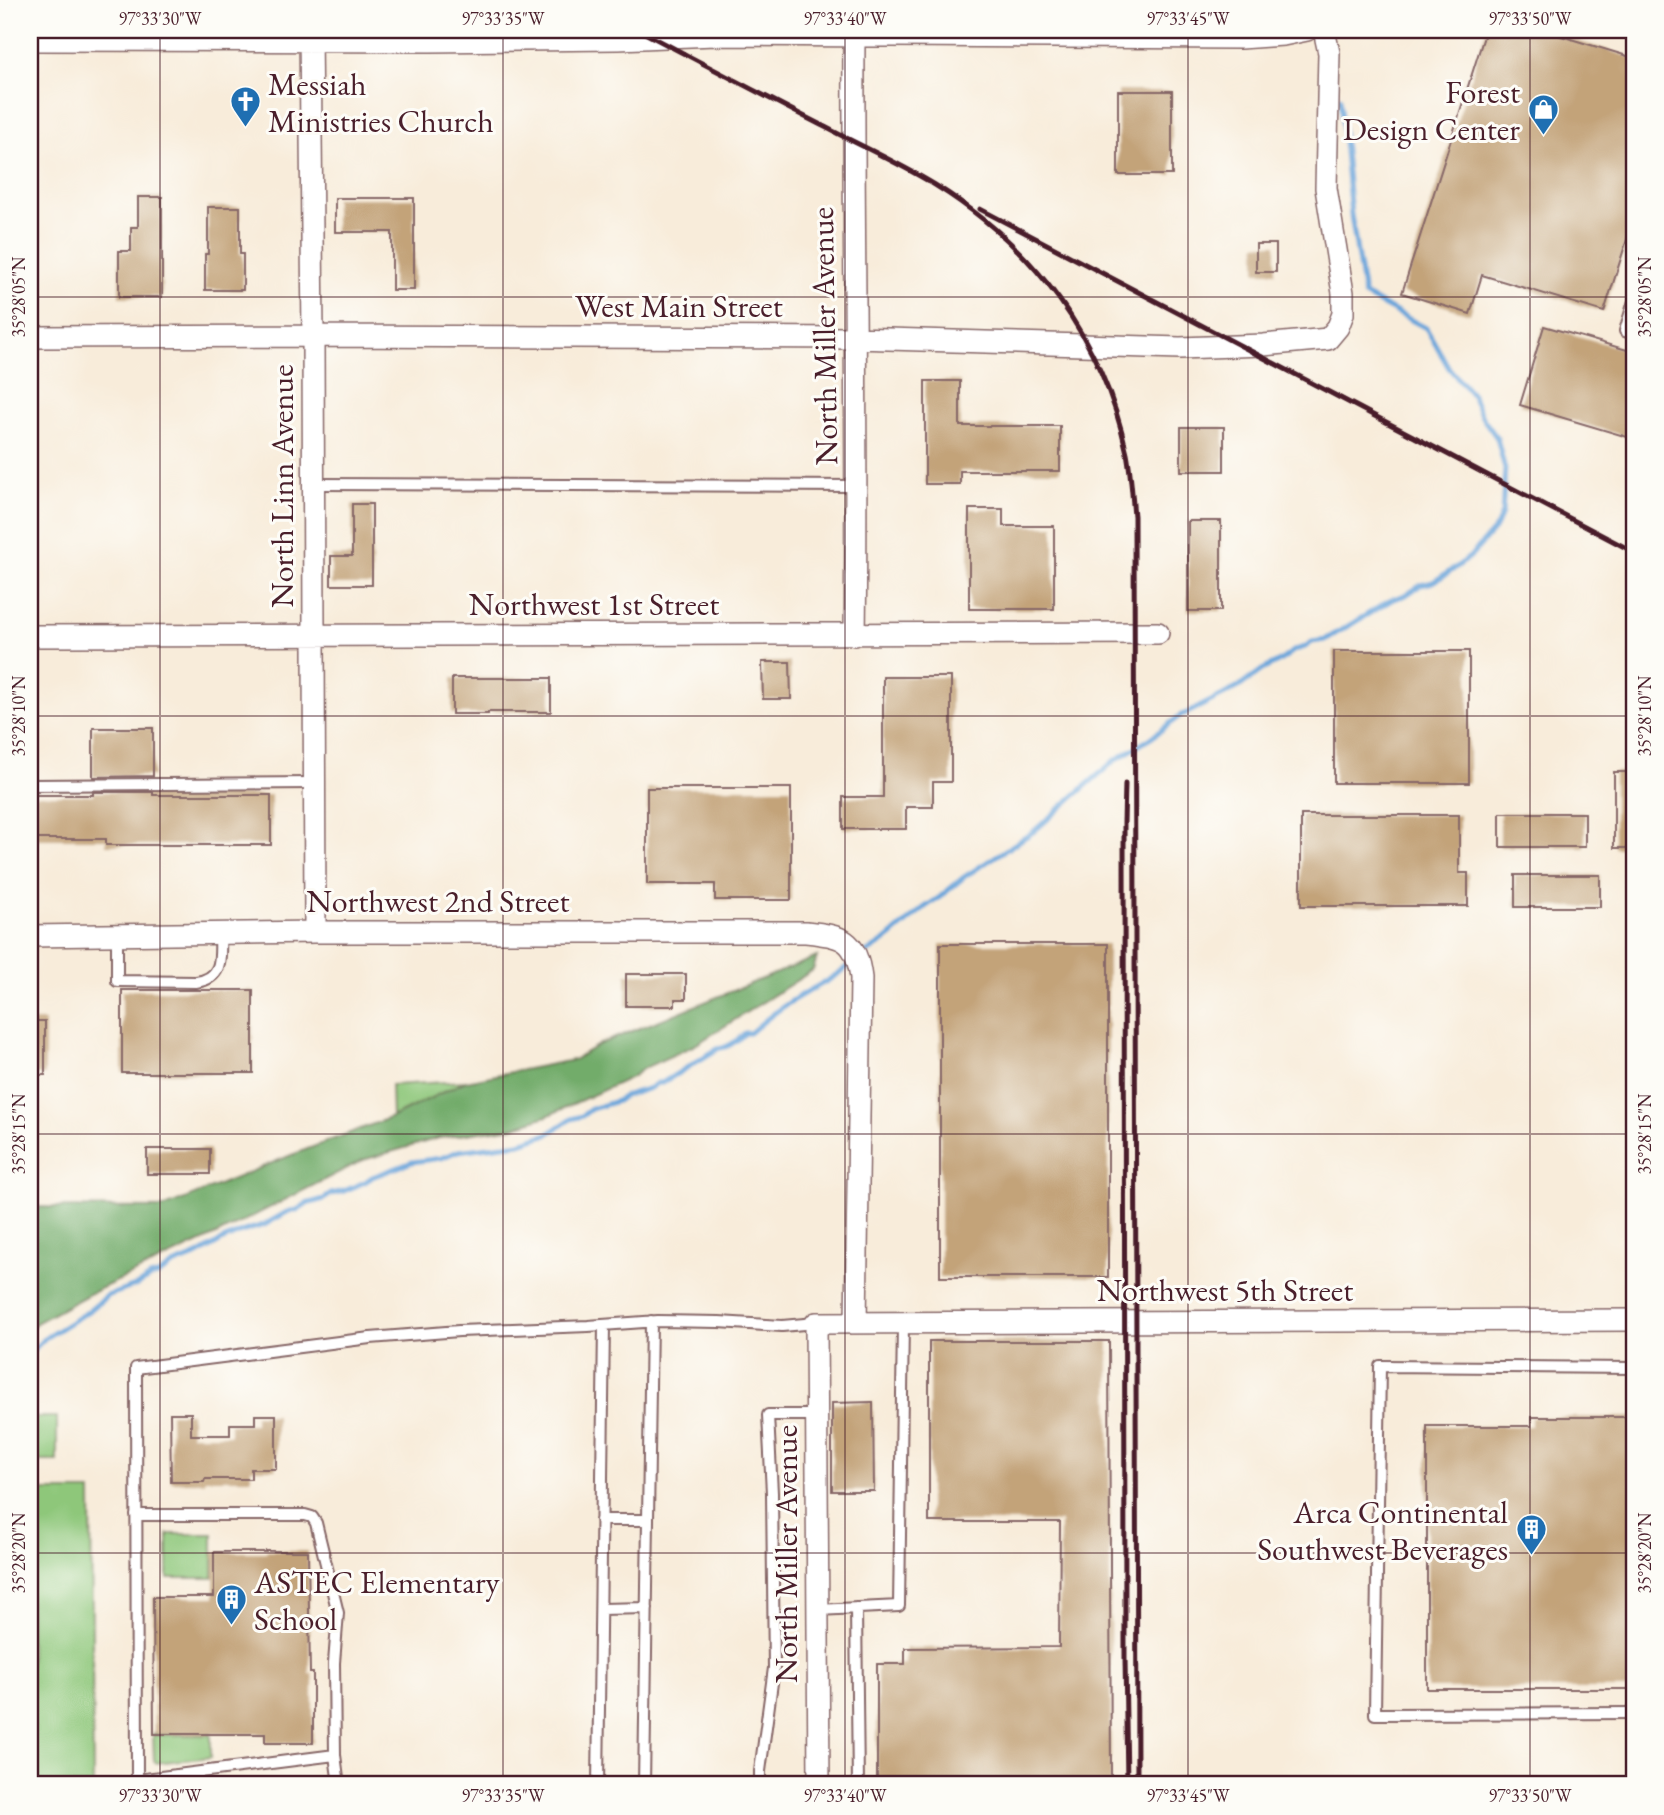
<svg xmlns="http://www.w3.org/2000/svg" width="1664" height="1815" viewBox="0 0 1664 1815" font-family="'EB Garamond',serif">
  <rect width="100%" height="100%" fill="#fdfcf7"/>
  <filter id="ink" filterUnits="userSpaceOnUse"><feTurbulence type="fractalNoise" baseFrequency=".0143" numOctaves="2"/><feDisplacementMap in="SourceGraphic" scale="14" xChannelSelector="R" yChannelSelector="G"/><feConvolveMatrix kernelMatrix="1 2 1 2 8 2 1 2 1" color-interpolation-filters="sRGB"/></filter>
  <filter id="wash" filterUnits="userSpaceOnUse"><feTurbulence type="fractalNoise" baseFrequency=".00686" numOctaves="4" result="noise"/><feDisplacementMap in="SourceGraphic" scale="28" xChannelSelector="R" yChannelSelector="G"/><feGaussianBlur stdDeviation="1.57" result="paint"/><feColorMatrix in="noise" values="0 0 0 0 0 0 0 0 0 0 0 0 0 0 0 0 0 1.4 0 .05"/><feComposite in="paint" operator="in"/></filter>
  <g filter="url(#wash)">
    <rect width="100%" height="100%" fill="#f8ecda"/>
    <!-- green -->
    <path fill="#8ec77a" stroke="#6c7352" stroke-width="2" d="M 466,1081 L 392,1117 L 391,1085 Z
      M 30,1417 L 57,1417 L 57,1461 L 30,1461 Z
      M 30,1491 L 91,1491 L 93,1785 L 30,1785 Z
      M 168,1534 L 213,1534 L 213,1578 L 168,1578 Z
      M 153,1735 L 211,1735 L 211,1757 L 155,1763 L 154,1760 Z"/>
    <!-- forest -->
    <path fill="#72ac6a" stroke="#5e664a" stroke-width="2" d="M 817,957 L 813,970 L 695,1045 L 644,1068 L 632,1077 L 547,1116 L 513,1127 L 439,1138 L 363,1160 L 214,1236 L 89,1294 L 36,1323 L 30,1331 L 30,1207 L 163,1208 L 289,1156 L 392,1117 L 466,1081 L 573,1060 L 600,1044 Z"/>
    <g fill="none" stroke-linecap="round" stroke-linejoin="round">
      <!-- stream -->
      <path stroke="#69a4da" stroke-width="5" d="M 860,957 L 887,939 L 925,907 L 940,897 L 964,877 L 1033,832 L 1114,761 L 1151,738 L 1181,715 L 1187,713 L 1239,687 L 1262,670 L 1278,662 L 1295,650 L 1305,647 L 1312,642 L 1325,640 L 1393,599 L 1406,595 L 1421,585 L 1433,582 L 1454,569 L 1471,556 L 1497,526 L 1502,513 L 1505,469 L 1497,438 L 1482,417 L 1472,395 L 1449,368 L 1426,328 L 1364,295 L 1351,215 L 1340,98
        M 30,1353 L 45,1338 L 90,1310 L 107,1296 L 138,1285 L 150,1277 L 158,1275 L 173,1265 L 198,1255 L 223,1240 L 244,1231 L 264,1225 L 287,1212 L 297,1210 L 306,1204 L 324,1199 L 331,1194 L 344,1191 L 365,1182 L 372,1177 L 412,1162 L 441,1158 L 458,1151 L 520,1143 L 548,1134 L 571,1119 L 582,1116 L 591,1109 L 617,1101 L 624,1096 L 650,1088 L 657,1083 L 662,1083 L 719,1048 C 728,1048 738,1040 745,1033 L 750,1033 C 767,1018 785,1004 805,993 C 822,984 837,976 852,963"/>
    </g>
    <g id="blocks">
      <!-- building -->
      <path fill="#c3a379" d="M 1486,30 L 1541,30 L 1634,58 L 1634,217 L 1604,312 L 1482,275 L 1470,314 L 1402,293 Z
        M 1118,91 L 1172,91 L 1172,175 L 1118,175 Z
        M 138,197 L 162,197 L 162,297 L 119,297 L 119,251 L 131,251 L 131,227 L 138,227 Z
        M 335,198 L 414,198 L 414,290 L 392,290 L 392,232 L 335,232 Z
        M 208,207 L 240,207 L 240,254 L 243,254 L 243,290 L 205,290 L 205,254 L 208,254 Z
        M 1256,244 L 1276,244 L 1276,272 L 1256,272 Z
        M 1544,326 L 1634,352 L 1634,439 L 1520,405 Z
        M 925,381 L 960,381 L 960,426 L 1060,426 L 1060,471 L 960,471 L 960,484 L 925,484 Z
        M 1181,427 L 1224,427 L 1224,471 L 1181,471 Z
        M 352,504 L 372,504 L 372,585 L 331,585 L 331,556 L 352,556 Z
        M 969,509 L 1003,509 L 1003,526 L 1054,526 L 1054,609 L 969,609 Z
        M 1188,521 L 1221,521 L 1221,611 L 1188,611 Z
        M 1334,651 L 1469,651 L 1469,783 L 1334,783 Z
        M 762,662 L 790,662 L 791,699 L 763,699 Z
        M 883,677 L 951,677 L 951,782 L 933,782 L 933,807 L 906,807 L 906,829 L 843,829 L 843,797 L 883,797 Z
        M 452,678 L 551,678 L 551,712 L 488,712 L 488,714 L 452,714 Z
        M 93,728 L 153,728 L 153,776 L 93,777 Z
        M 1614,772 L 1634,772 L 1634,848 L 1614,848 Z
        M 647,788 L 791,788 L 791,900 L 715,900 L 715,884 L 647,884 Z
        M 93,792 L 153,792 L 153,795 L 271,795 L 271,845 L 106,845 L 106,839 L 32,839 L 32,795 L 93,795 Z
        M 1500,813 L 1585,813 L 1585,847 L 1500,847 Z
        M 1301,815 L 1459,815 L 1459,873 L 1468,873 L 1468,906 L 1301,906 Z
        M 1515,875 L 1600,875 L 1600,907 L 1515,907 Z
        M 940,944 L 1108,944 L 1108,1277 L 940,1277 Z
        M 626,974 L 686,974 L 686,999 L 675,999 L 675,1006 L 626,1006 Z
        M 122,990 L 253,990 L 253,1073 L 122,1073 Z
        M 30,1021 L 45,1021 L 45,1075 L 30,1075 Z
        M 147,1149 L 210,1149 L 210,1174 L 147,1174 Z
        M 929,1341 L 1109,1341 L 1111,1785 L 877,1785 L 877,1664 L 905,1664 L 905,1648 L 1059,1647 L 1060,1522 L 929,1522 Z
        M 873,1402 L 874,1491 L 832,1491 L 832,1403 Z
        M 170,1413 L 191,1413 L 191,1435 L 230,1435 L 230,1424 L 255,1424 L 255,1415 L 276,1415 L 276,1469 L 251,1469 L 251,1479 L 205,1479 L 204,1482 L 171,1482 Z
        M 1531,1417 L 1634,1417 L 1634,1689 L 1427,1689 L 1427,1426 L 1531,1426 Z
        M 266,1551 L 308,1551 L 310,1673 L 313,1673 L 313,1743 L 265,1743 L 265,1734 L 154,1734 L 153,1597 L 214,1597 L 214,1552 L 266,1552 Z"/>
    </g>
  </g>
  <g filter="url(#ink)">
    <use href="#blocks" fill-opacity="0" stroke="#876768" stroke-width="2"/>
    <g fill="none" stroke-linecap="round" stroke-linejoin="round">
      <defs>
        <path id="service" d="M 1634,301 L 1625,331 L 1634,334
          M 314,484 L 857,486
          M 30,785 L 314,783
          M 117,934 L 117,981 L 196,982 C 225,978 220,955 220,933
          M 1634,1368 L 1380,1366 L 1375,1714 L 1634,1713
          M 136,1515 L 305,1515 L 312,1517 L 316,1523 L 338,1613 L 334,1663 L 335,1755 L 339,1785
          M 601,1520 L 648,1520
          M 856,1608 L 858,1785
          M 601,1609 L 647,1608
          M 818,1610 L 899,1606 L 903,1323
          M 137,1780 L 335,1755
          M 137,1785 L 136,1368 L 370,1338 L 459,1331 L 588,1326 L 658,1321 L 719,1322 L 782,1326 L 816,1323
          M 598,1785 L 604,1325
          M 644,1785 L 651,1321
          M 760,1785 L 760,1771 L 774,1668 L 772,1493 L 768,1415 L 817,1415"/>
        <path id="minor" d="M 310,30 L 313,336 L 315,932
          M 854,30 C 853,232 858,433 855,635
          M 30,40 L 430,41 L 618,39 L 715,35 L 1240,38 L 1283,35 L 1307,30
          M 30,337 L 313,336 L 856,338 L 1180,348 L 1263,345 L 1328,339 L 1338,327 L 1343,314 L 1343,293 L 1326,188 L 1329,53 L 1324,30
          M 30,636 L 1158,633
          M 30,936 L 315,932 L 806,932 C 842,936 856,938 861,978 L 856,1323
          M 819,1785 L 816,1323 L 1634,1320"/>
      </defs>
      <!-- service casing -->
      <use href="#service" stroke="#876768" stroke-width="14"/>
      <!-- minor casing -->
      <use href="#minor" stroke="#876768" stroke-width="24"/>
      <!-- service -->
      <use href="#service" stroke="#fff" stroke-width="10"/>
      <!-- minor -->
      <use href="#minor" stroke="#fff" stroke-width="21"/>
      <!-- rail -->
      <path stroke="#4a1f2b" stroke-width="5" d="M 639,30 C 702,63 764,96 827,128 C 863,147 901,164 935,185 C 1035,247 1102,338 1127,453 C 1131,474 1132,495 1134,516 L 1137,1785
        M 980,209 L 1634,552
        M 1125,784 L 1124,822 L 1125,1658 L 1127,1782"/>
    </g>
  </g>
  <!-- ticks -->
  <path fill="none" stroke="#4a1f2b" stroke-width="2" stroke-opacity="0.45" d="M 160,30 L 160,1785M 503,30 L 503,1785M 845,30 L 845,1785M 1188,30 L 1188,1785M 1530,30 L 1530,1785M 30,297 L 1634,297M 30,716 L 1634,716M 30,1134 L 1634,1134M 30,1553 L 1634,1553"/>
  <!-- icons -->
  <defs>
    <symbol id="church-pin" viewBox="-11 -11 22 30"><path d="M0 17L-7.5 6A9.5 9.5 0 1 1 7.5 6Z" fill="#1f6fb2" stroke="#fdfcf7"/><path d="M-1.2-6h2.4v3.5h3.3v2.4h-3.3V6h-2.4V-.1h-3.3v-2.4h3.3Z" fill="#fff"/></symbol>
    <symbol id="shop-pin" viewBox="-11 -11 22 30"><path d="M0 17L-7.5 6A9.5 9.5 0 1 1 7.5 6Z" fill="#1f6fb2" stroke="#fdfcf7"/><path d="M-5-2.5h2.3a2.7 3.5 0 0 1 5.4 0H5L5.5 6h-11ZM-1.5-2.5h3a1.5 2.3 0 0 0-3 0Z" fill="#fff"/></symbol>
    <symbol id="building-pin" viewBox="-11 -11 22 30"><path d="M0 17L-7.5 6A9.5 9.5 0 1 1 7.5 6Z" fill="#1f6fb2" stroke="#fdfcf7"/><path d="M-4-6H4V6H1V3H-1V6H-4ZM-2.5-4.3h1.7v1.8h-1.7ZM.8-4.3h1.7v1.8H.8ZM-2.5-1h1.7V.8h-1.7ZM.8-1h1.7V.8H.8Z" fill="#fff"/></symbol>
  </defs>
  <g fill-rule="evenodd">
    <use href="#church-pin" x="228" y="84" width="35" height="47"/>
    <use href="#shop-pin" x="1526" y="92" width="35" height="47"/>
    <use href="#building-pin" x="1514" y="1512" width="35" height="47"/>
    <use href="#building-pin" x="214" y="1582" width="35" height="47"/>
  </g>
  <g text-anchor="middle" dominant-baseline="central" stroke-width="6" stroke-linejoin="round" paint-order="stroke">
    <!-- poi labels -->
    <g font-size="32" fill="#4a1f2b" stroke="#fdfcf7" text-anchor="start">
      <text x="268" y="84">Messiah<tspan x="268" dy="37">Ministries Church</tspan></text>
      <text x="1520" y="92" text-anchor="end">Forest<tspan x="1520" dy="37">Design Center</tspan></text>
      <text x="1508" y="1512" text-anchor="end">Arca Continental<tspan x="1508" dy="37">Southwest Beverages</tspan></text>
      <text x="254" y="1582">ASTEC Elementary<tspan x="254" dy="37">School</tspan></text>
    </g>
    <!-- street labels -->
    <g font-size="32" fill="#4a1f2b" stroke="#fdfcf7">
      <text x="679" y="306">West Main Street</text>
      <text transform="translate(824 336) rotate(-91)">North Miller Avenue</text>
      <text transform="translate(282 486) rotate(-90)">North Linn Avenue</text>
      <text x="594" y="604">Northwest 1st Street</text>
      <text x="438" y="901">Northwest 2nd Street</text>
      <text x="1225" y="1290">Northwest 5th Street</text>
      <text transform="translate(786 1554) rotate(-90)">North Miller Avenue</text>
    </g>
  </g>
  <!-- margin -->
  <rect width="1664" height="1815" fill="none" stroke="#fdfcf7" stroke-width="77"/>
  <rect x="38" y="38" width="1588" height="1738" fill="none" stroke="#4a1f2b" stroke-width="2.5"/>
  <g font-size="18" text-anchor="middle" fill="#4a1f2b">
    <text x="160" y="25">97°33'30"W</text>
    <text x="503" y="25">97°33'35"W</text>
    <text x="845" y="25">97°33'40"W</text>
    <text x="1188" y="25">97°33'45"W</text>
    <text x="1530" y="25">97°33'50"W</text>
    <text transform="translate(1645 297) rotate(-90)" y="6">35°28'05"N</text>
    <text transform="translate(19 297) rotate(-90)" y="6">35°28'05"N</text>
    <text transform="translate(1645 716) rotate(-90)" y="6">35°28'10"N</text>
    <text transform="translate(19 716) rotate(-90)" y="6">35°28'10"N</text>
    <text transform="translate(1645 1134) rotate(-90)" y="6">35°28'15"N</text>
    <text transform="translate(19 1134) rotate(-90)" y="6">35°28'15"N</text>
    <text transform="translate(1645 1553) rotate(-90)" y="6">35°28'20"N</text>
    <text transform="translate(19 1553) rotate(-90)" y="6">35°28'20"N</text>
    <text x="160" y="1802">97°33'30"W</text>
    <text x="503" y="1802">97°33'35"W</text>
    <text x="845" y="1802">97°33'40"W</text>
    <text x="1188" y="1802">97°33'45"W</text>
    <text x="1530" y="1802">97°33'50"W</text>
  </g>
</svg>
